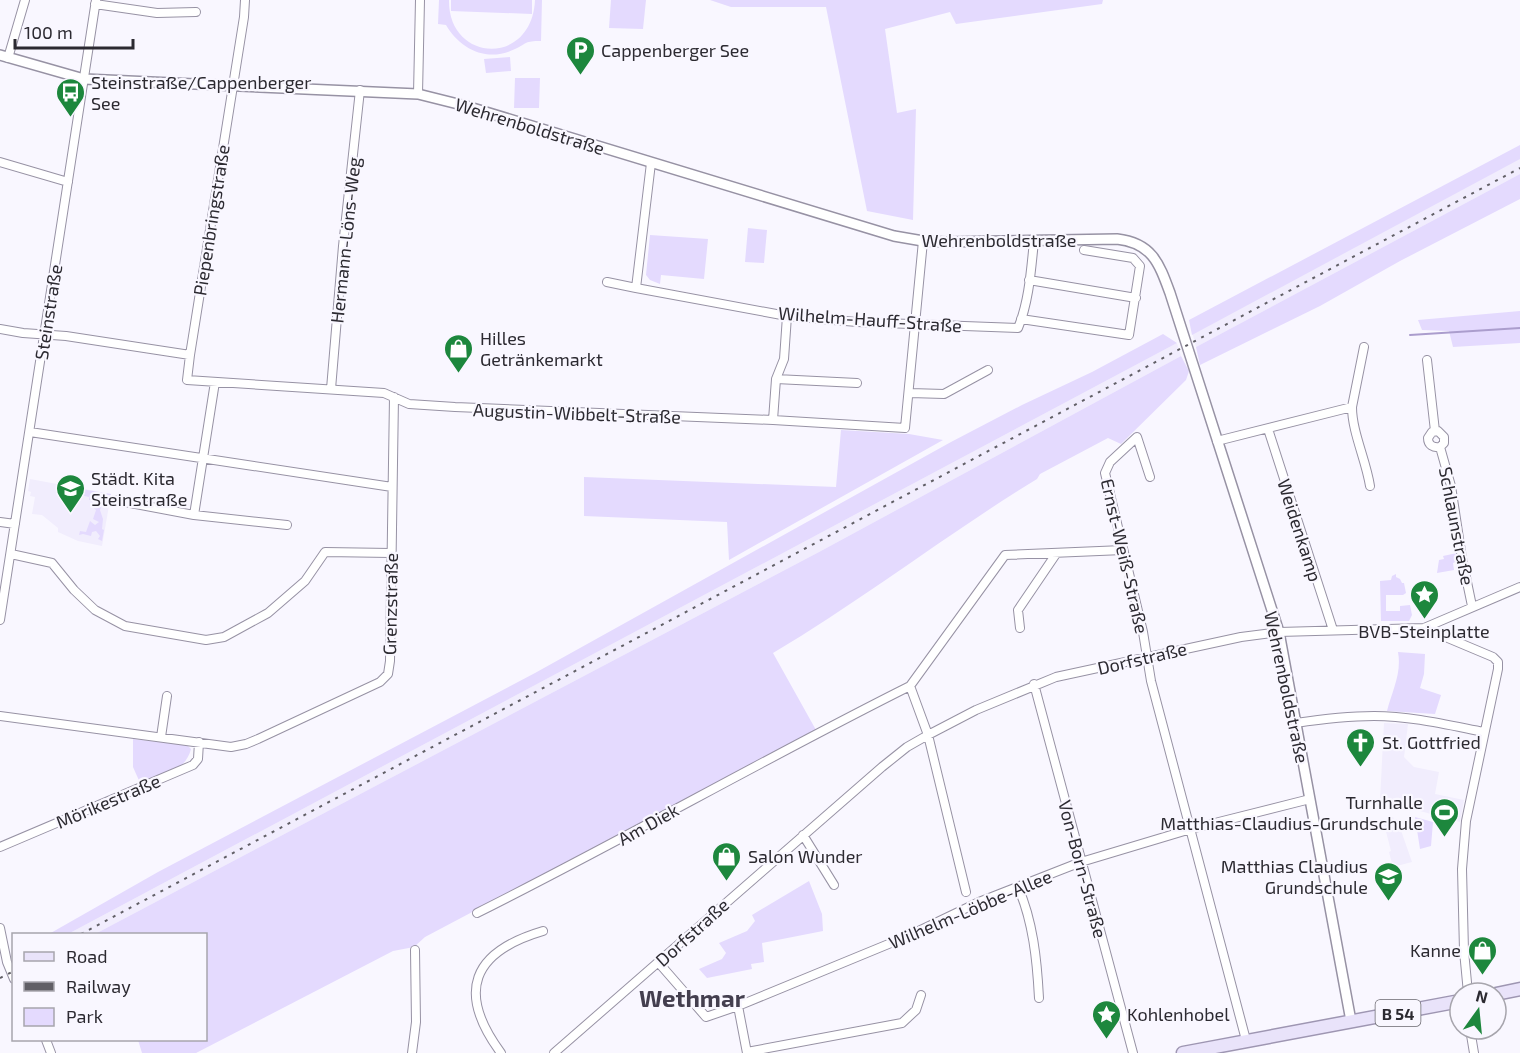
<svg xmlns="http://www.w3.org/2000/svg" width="1520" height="1053" viewBox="0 0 1520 1053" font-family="'Exo 2',sans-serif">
  <rect width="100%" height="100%" fill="#f9f7ff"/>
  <!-- built -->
  <path fill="#f1edfd" d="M 1520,157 L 1520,174 L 1196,347 L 1191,328 Z
    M 1177,343 L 1181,356 L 819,552 L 95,934 L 68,934 Z
    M 30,479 L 111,494 L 102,546 L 78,541 L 58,532 L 58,528 L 42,515 L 32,514 L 35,497 L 30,496 L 31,492 L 28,491 Z
    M 1384,723 L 1408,724 L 1404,757 L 1414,767 L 1439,772 L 1435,794 L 1464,800 L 1460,822 L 1380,800 Z
    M 1393,817 L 1394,820 L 1397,819 L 1412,862 L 1393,867 L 1389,852 L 1391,851 L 1383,820 Z"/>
  <!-- green -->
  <path fill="#e4dafe" d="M 439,0 L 449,0 C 448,63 532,67 535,0 L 542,0 L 541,41 C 524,41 528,43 515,49 C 487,63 460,49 446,25 L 438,24 Z
    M 451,0 L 532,0 L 532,14 L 451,11 Z
    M 611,0 L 646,0 L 643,29 L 609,28 Z
    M 710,0 L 1103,0 L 1102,4 L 956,24 L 950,12 L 885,29 L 897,113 L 916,109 L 913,220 L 867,211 L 826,7 L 731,7 Z
    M 510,57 L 511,71 L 486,73 L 484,59 Z
    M 515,78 L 540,78 L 539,108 L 514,108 Z
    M 1520,145 L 1520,159 L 1192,335 L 1189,320 Z
    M 1520,174 L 1520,199 L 1400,261 L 1320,306 L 1200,365 L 1196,347 Z
    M 748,228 L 767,230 L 764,263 L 745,262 Z
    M 650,235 L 708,239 L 704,279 L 661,275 L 660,284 L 650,280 L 646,275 Z
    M 1520,311 L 1520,343 L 1453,347 L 1449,331 L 1422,330 L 1418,320 Z
    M 1163,334 L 1177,343 L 68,934 L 49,934 L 158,872 L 535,673 L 951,442 L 1022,405 L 1092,372 Z
    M 1181,356 L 1189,371 L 1186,380 L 1121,444 L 1108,438 L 1040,474 L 1037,479 C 947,534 864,599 773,653 L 816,730 L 425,937 L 414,947 L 393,951 L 196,1053 L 142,1053 L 138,1040 L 206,1040 L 206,934 L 95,934 L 819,552 Z
    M 841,430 L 909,434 L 943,440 L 729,560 L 727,522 L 584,516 L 584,477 L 836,487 Z
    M 81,489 L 111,494 L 109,507 L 104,504 L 108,499 L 107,495 L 100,497 L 95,502 L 96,505 L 99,507 L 102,505 L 100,510 L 103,519 L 102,529 L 104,530 L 102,541 L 98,539 L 100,536 L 96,531 L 92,532 L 91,536 L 83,534 L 79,535 L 80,531 L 86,532 L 90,521 L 95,525 L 99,522 L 93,519 L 96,510 L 91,506 L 92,500 L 89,500 L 89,497 L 80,495 Z
    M 1457,553 L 1458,561 L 1453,563 L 1454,570 L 1437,573 L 1439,560 L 1444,559 L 1443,556 Z
    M 1396,574 L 1396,577 L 1400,579 L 1402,583 L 1404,583 L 1406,593 L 1403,595 L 1386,595 L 1386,611 L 1400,611 L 1400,606 L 1410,605 L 1412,615 L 1409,621 L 1381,621 L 1380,581 L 1391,580 L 1392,576 Z
    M 1398,652 L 1425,654 L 1424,674 L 1420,688 L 1441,695 L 1435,714 L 1387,711 C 1392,691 1402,673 1398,652 Z
    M 133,739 L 187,745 L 191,749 C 185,772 162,776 141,785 L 133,767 Z
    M 1415,817 L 1433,822 L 1431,846 L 1420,849 Z
    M 809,881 L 822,914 L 823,931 L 762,943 L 764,962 L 751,964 L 752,969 L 707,978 L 699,969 L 722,959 L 726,953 L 719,943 L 747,931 L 755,921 L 752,915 Z"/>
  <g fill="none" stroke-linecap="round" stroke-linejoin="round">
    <!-- stream -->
    <path stroke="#ab9dcd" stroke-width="2" d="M 1410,335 L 1520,328"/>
    <defs>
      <path id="minor" d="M 95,4 L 157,13 L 196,12
        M 8,58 L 25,0
        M 418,94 L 420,0
        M 0,162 L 68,182
        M 651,163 L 636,288 L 787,316 L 857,322 L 1018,328 C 1029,302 1031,270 1034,241
        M 1029,280 L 1136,298
        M 607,282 L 636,288
        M 1021,319 L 1129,335 L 1140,266 L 1133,258 L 1084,250
        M 0,329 L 23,333 L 66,336 L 190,355 L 187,380 L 384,393 L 409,404 L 455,407 L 773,420 L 905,428 L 923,241
        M 1364,347 L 1352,407 C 1352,432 1366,460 1370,486
        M 190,355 L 244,17 L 245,0
        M 1427,360 L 1435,431
        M 776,379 L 857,383
        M 331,389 L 343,246 L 360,90
        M 910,393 L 944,394 L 988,370
        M 773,420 L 776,379 L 784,359 L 787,316
        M 1268,429 L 1333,630
        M 30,432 L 392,487
        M 1217,441 L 1352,407
        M 1440,447 C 1433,448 1428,445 1428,438 L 1432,432 L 1438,431 L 1444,437 L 1444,443 L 1440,447 L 1451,486 L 1462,558 L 1472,606
        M 1150,477 L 1137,437 L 1110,462 L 1105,473 L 1143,632 L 1151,681 L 1246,1040
        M 114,500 L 194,515 L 287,525
        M 194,515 L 215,382
        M 0,522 L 15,524
        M 11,554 L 52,563 L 74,590 L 95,610 L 125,626 L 206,640 L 224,637 L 268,613 L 305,581 L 325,552 L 391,553
        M 0,620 L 96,0
        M 1020,628 L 1018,610 L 1056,554
        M 1424,628 L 1493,657 L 1498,662 L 1498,669 L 1466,821 L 1462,869 L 1464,951 L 1468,993
        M 1034,684 L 1133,1053
        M 910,686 L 1005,555 L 1123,550
        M 0,716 L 231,747 L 246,744 L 258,739 L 380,682 L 388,674 L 390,661 L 394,397
        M 1296,723 C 1322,719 1348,716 1374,716 C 1411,716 1448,725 1484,732
        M 161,737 L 167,696
        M 803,835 L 834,885
        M 0,847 L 193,765 L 198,759 L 199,742
        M 1018,887 C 1033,921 1037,960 1039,998
        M 477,913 C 623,840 764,759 910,686 L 928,735 L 966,892
        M 0,928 L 7,962 L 14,979
        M 658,962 L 706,1017 L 738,1006 L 908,936 L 979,902 L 1081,862 L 1191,829 L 1310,799
        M 738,1006 L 747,1053
        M 1470,1029 L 1474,1053
        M 46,1040 L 51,1053
        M 747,1052 L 902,1023 L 916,1010 L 921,995
        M 412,1053 L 416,1022 L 415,950
        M 501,1053 C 456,992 472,952 543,931
        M 554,1053 L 882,767 L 907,747 L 928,735 L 976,710 L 1056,677 L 1241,637 L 1279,632 L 1424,628 L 1520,587"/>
      <path id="tertiary" d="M 0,55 L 84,79 L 418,94 L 466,106 L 894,236 L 923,241 L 946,242 L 1117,239 C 1152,243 1159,263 1170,293 L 1279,632 L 1351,1021"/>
      <path id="primary" d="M 1496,994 L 1520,989
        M 1183,1053 L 1460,1001"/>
    </defs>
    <!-- minor casing -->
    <use href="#minor" stroke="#9792a4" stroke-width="10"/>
    <!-- tertiary casing -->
    <use href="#tertiary" stroke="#9792a4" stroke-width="12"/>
    <!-- primary casing -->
    <use href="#primary" stroke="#9e96b2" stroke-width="15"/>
    <!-- minor -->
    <use href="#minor" stroke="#fff" stroke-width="8"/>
    <!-- tertiary -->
    <use href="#tertiary" stroke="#fff" stroke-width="9"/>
    <!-- primary -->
    <use href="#primary" stroke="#e9e3fa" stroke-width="12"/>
    <!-- rail -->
    <path stroke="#615f66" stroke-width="2" stroke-dasharray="3 6" stroke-linecap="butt" d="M 81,934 L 1520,168
      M 0,978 L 14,971"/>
  </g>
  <!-- icons -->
  <defs>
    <symbol id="parking-pin" viewBox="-11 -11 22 30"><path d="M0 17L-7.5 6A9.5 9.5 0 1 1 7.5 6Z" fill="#1d873d" stroke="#f9f7ff"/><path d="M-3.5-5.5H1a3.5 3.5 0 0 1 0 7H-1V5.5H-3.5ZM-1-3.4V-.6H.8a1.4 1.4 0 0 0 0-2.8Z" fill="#fff"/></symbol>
    <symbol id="bus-pin" viewBox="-11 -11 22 30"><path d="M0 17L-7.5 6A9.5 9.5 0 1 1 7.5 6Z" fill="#1d873d" stroke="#f9f7ff"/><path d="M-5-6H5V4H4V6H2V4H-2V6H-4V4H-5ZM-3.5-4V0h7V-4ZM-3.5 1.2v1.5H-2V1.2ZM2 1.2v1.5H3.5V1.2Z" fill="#fff"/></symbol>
    <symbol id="shop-pin" viewBox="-11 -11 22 30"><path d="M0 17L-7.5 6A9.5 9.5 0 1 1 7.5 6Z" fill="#1d873d" stroke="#f9f7ff"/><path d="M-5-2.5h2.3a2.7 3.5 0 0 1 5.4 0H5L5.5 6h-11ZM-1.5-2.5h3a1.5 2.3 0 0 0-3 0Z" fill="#fff"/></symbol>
    <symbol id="school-pin" viewBox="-11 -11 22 30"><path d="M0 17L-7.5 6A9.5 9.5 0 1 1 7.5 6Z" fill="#1d873d" stroke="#f9f7ff"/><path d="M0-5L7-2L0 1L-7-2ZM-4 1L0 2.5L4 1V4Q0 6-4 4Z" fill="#fff"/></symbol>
    <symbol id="sight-pin" viewBox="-11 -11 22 30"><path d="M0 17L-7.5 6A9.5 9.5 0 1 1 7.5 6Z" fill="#1d873d" stroke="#f9f7ff"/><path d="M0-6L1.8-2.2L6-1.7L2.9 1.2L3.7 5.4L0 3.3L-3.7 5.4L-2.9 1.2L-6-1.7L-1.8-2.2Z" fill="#fff"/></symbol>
    <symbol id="church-pin" viewBox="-11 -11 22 30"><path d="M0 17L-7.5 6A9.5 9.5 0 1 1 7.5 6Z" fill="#1d873d" stroke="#f9f7ff"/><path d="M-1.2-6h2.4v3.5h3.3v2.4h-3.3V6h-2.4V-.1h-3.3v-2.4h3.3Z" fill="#fff"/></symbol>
    <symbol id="stadium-pin" viewBox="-11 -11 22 30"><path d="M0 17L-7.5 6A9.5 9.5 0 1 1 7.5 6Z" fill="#1d873d" stroke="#f9f7ff"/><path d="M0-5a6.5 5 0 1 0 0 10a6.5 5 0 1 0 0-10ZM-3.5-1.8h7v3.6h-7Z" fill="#fff"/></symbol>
  </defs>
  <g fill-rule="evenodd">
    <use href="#parking-pin" x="564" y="34" width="33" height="45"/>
    <use href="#bus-pin" x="54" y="76" width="33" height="45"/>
    <use href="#shop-pin" x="442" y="332" width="33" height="45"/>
    <use href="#school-pin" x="54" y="472" width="33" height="45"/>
    <use href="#sight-pin" x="1408" y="578" width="33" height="45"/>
    <use href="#church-pin" x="1344" y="726" width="33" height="45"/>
    <use href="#stadium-pin" x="1428" y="796" width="33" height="45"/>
    <use href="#shop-pin" x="710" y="840" width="33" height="45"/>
    <use href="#school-pin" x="1372" y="860" width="33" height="45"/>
    <use href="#shop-pin" x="1466" y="934" width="33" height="45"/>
    <use href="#sight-pin" x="1090" y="998" width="33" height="45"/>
  </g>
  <g text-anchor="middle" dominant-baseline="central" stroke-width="4.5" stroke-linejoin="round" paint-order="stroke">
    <!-- shield labels -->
    <rect fill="#f9f7ff" stroke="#6a686f" stroke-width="1.5" x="1375.5" y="1000" width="45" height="26" rx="4.5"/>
    <g font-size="16" font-weight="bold" fill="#2c2a31">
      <text x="1398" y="1013">B 54</text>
    </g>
    <!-- poi labels -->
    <g font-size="18" fill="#2c2a31" stroke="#f9f7ff" text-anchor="start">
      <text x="601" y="50">Cappenberger See</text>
      <text x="91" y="82">Steinstraße/Cappenberger<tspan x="91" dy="21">See</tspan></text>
      <text x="480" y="338">Hilles<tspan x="480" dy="21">Getränkemarkt</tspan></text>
      <text x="91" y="478">Städt. Kita<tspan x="91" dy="21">Steinstraße</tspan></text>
      <text x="1424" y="631" text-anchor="middle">BVB-Steinplatte</text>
      <text x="1382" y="742">St. Gottfried</text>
      <text x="1423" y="802" text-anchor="end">Turnhalle<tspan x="1423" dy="21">Matthias-Claudius-Grundschule</tspan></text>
      <text x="748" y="856">Salon Wunder</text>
      <text x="1368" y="866" text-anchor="end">Matthias Claudius<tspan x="1368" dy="21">Grundschule</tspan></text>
      <text x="1461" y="950" text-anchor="end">Kanne</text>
      <text x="1127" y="1014">Kohlenhobel</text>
    </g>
    <!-- street labels -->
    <g font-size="18" fill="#2c2a31" stroke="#f9f7ff">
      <text transform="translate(530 126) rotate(17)">Wehrenboldstraße</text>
      <text transform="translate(211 220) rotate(-81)">Piepenbringstraße</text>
      <text transform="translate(345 240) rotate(-84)">Hermann-Löns-Weg</text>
      <text x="999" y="240">Wehrenboldstraße</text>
      <text transform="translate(48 312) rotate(-81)">Steinstraße</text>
      <text transform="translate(870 319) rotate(4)">Wilhelm-Hauff-Straße</text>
      <text transform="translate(577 413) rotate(2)">Augustin-Wibbelt-Straße</text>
      <text transform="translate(1457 526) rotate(79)">Schlaunstraße</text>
      <text transform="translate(1300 530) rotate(72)">Weidenkamp</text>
      <text transform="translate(1125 556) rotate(77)">Ernst-Weiß-Straße</text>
      <text transform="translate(390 604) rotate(-89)">Grenzstraße</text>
      <text transform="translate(1142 658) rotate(-13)">Dorfstraße</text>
      <text transform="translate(1287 687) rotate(78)">Wehrenboldstraße</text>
      <text transform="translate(108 801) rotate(-23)">Mörikestraße</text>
      <text transform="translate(648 824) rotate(-29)">Am Diek</text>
      <text transform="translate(1083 869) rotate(75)">Von-Born-Straße</text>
      <text transform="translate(970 909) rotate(-23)">Wilhelm-Löbbe-Allee</text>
      <text transform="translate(692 932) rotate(-42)">Dorfstraße</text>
    </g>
    <!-- district labels -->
    <g font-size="24" font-weight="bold" fill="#443f4f" stroke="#f9f7ff">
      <text x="692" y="997">Wethmar</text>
    </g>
  </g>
  <!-- legend -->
  <rect x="12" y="933" width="195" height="108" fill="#f9f7ff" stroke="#a7a5ad" stroke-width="1.5"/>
  <rect x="24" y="952" width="30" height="9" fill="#e9e3fa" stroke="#a7a5ad" stroke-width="1.5"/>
  <text x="66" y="963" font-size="18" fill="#2c2a31">Road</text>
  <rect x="24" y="982" width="30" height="9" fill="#615f66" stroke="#a7a5ad" stroke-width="1.5"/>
  <text x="66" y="993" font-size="18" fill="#2c2a31">Railway</text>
  <rect x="24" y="1008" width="30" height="18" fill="#e4dafe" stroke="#a7a5ad" stroke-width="1.5"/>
  <text x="66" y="1023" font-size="18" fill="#2c2a31">Park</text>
  <!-- north arrow -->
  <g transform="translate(1478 1011) rotate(15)"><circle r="28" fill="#f9f7ff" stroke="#a7a5ad" stroke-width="1.5"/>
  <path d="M0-4.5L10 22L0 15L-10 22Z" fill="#1d873d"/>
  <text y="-9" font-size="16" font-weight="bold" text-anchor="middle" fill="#2c2a31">N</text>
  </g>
  <!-- scale -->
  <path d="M15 39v9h118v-9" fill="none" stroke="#2c2a31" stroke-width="3"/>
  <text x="24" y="39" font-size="18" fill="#2c2a31" stroke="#f9f7ff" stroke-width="4.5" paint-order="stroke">100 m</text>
</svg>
